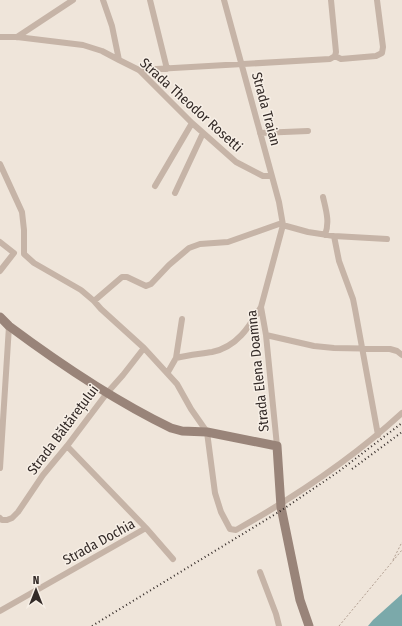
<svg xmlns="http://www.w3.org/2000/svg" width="402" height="626" viewBox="0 0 402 626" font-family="'Fira Sans Condensed',sans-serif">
  <rect width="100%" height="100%" fill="#efe5da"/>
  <!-- water -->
  <path fill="#7ba9aa" d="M 402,594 L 402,626 L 368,626 L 373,620 Z"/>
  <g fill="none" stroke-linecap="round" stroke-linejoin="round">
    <!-- path -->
    <path stroke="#b29f91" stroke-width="1" stroke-dasharray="2 2" stroke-linecap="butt" d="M 393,560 L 402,542
      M 339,626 L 402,550"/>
    <!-- street -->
    <path stroke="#c6b4a7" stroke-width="6" d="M 103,0 L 112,26 L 119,60
      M 150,0 L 167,69
      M 224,0 L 279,202 L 283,225 L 261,307 L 266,335 L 277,446
      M 0,37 L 17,37 L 83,45 L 102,51 L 119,60 L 139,70 L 192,123 L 236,162 L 263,176 L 271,176
      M 17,37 L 73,0
      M 335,56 L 341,59 L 376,56 L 382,53 L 383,47 L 377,0
      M 139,70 L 330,59 L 335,56 L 336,52 L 331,0
      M 260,133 L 308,131
      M 0,164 L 22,212 L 24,230 L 24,254 L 34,263 L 81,290 L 94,301 L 101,309 L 144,348 L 177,384 L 191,409 L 207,432 L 215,493 L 221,512 L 230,529 L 236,530 C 295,497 352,459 402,413
      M 155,186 L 192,123
      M 175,193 L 203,133
      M 323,197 C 326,210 330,222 325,235
      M 334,236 L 339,261 L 353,299 L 355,309 L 378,435
      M 0,242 L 14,253 L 0,271
      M 94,301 L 122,277 L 127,277 L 146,286 L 151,284 L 169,265 L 189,248 L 200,244 L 228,242 L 279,224 L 308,232 L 334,236 L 387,239
      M 266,335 L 314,346 L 334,348 L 390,349 L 397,351 L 402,355
      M 176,358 C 188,355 200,354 212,352 C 237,347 249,327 261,307
      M 168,372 L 176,358 L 182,319
      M 67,446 L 146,528 L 173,559
      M 0,468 L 9,326
      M 0,518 L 2,520 L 7,520 L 12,518 L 18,512 L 43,475 L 67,446 L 107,393 L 123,375 L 144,348
      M 260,572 L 276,614 L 279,626
      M 0,611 L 146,528"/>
    <!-- secondary -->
    <path stroke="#998479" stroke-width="9" d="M 0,317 L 9,326 C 60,364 113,400 171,428 L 182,431 L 207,432 L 277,446 L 281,507 L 300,600 L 309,626"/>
    <!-- rail -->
    <path stroke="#332a27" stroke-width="2" stroke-dasharray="1 3" stroke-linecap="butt" d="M 352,469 L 402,432
      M 92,626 L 282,510 L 338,472 L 402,423"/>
  </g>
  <g text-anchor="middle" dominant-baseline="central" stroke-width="3" stroke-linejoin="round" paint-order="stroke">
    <!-- street labels -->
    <g font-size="14" fill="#332a27" stroke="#f7efe6">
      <text transform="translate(191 105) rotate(42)">Strada Theodor Rosetti</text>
      <text transform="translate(266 109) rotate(75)">Strada Traian</text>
      <text transform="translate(258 371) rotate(-96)">Strada Elena Doamna</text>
      <text transform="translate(63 430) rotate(-53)">Strada Băltărețului</text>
      <text transform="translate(99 542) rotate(-29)">Strada Dochia</text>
    </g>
  </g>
  <!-- north arrow -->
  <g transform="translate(36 590)" stroke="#f7efe6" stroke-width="3" paint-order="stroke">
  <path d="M0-3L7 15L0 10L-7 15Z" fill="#332a27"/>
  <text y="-6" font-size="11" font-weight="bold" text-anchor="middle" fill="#332a27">N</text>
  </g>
</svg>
